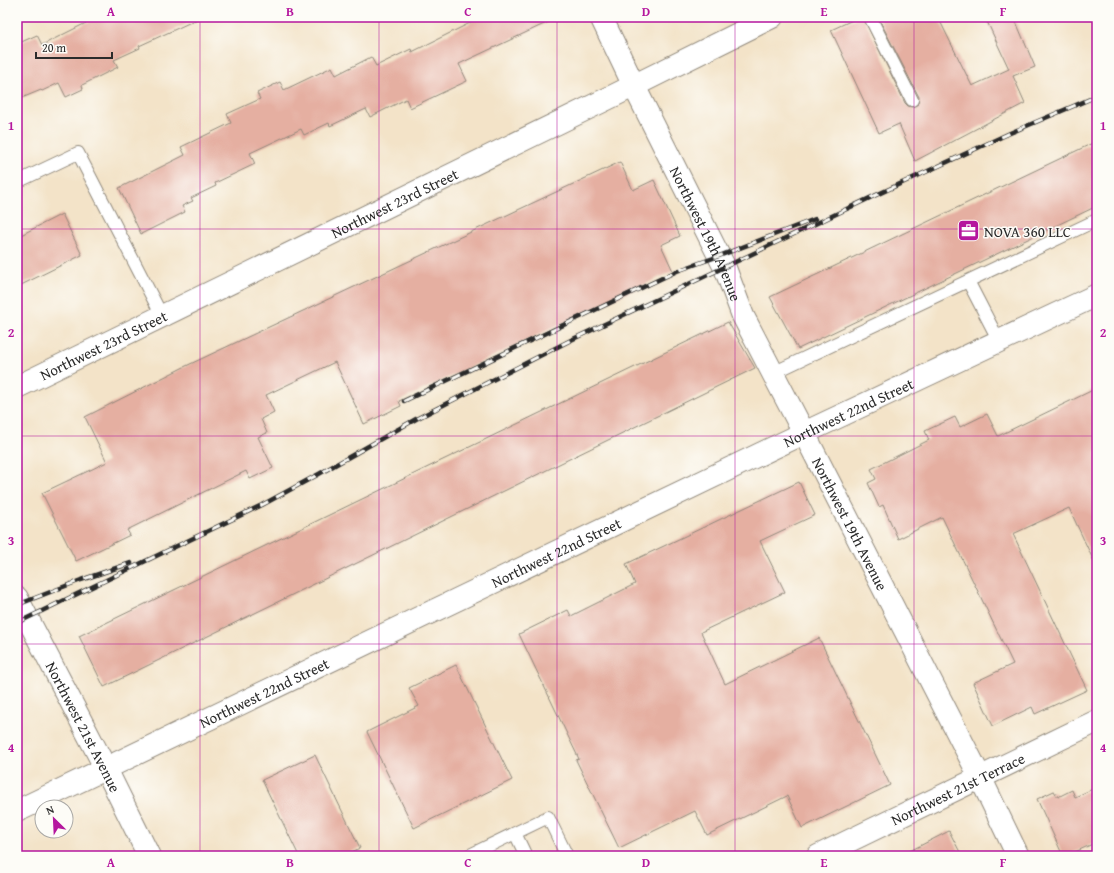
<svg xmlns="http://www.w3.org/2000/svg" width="1114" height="873" viewBox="0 0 1114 873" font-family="'Gentium Book Plus',serif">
  <rect width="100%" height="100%" fill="#fdfcf7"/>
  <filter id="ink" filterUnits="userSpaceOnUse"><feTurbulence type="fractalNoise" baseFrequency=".025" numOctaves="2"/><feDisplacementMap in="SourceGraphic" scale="8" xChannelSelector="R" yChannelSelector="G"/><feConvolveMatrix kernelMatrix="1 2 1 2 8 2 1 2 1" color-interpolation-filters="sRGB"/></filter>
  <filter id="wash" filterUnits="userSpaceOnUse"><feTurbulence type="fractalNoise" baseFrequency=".012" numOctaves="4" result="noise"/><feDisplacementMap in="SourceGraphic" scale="16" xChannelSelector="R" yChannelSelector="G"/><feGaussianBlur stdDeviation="0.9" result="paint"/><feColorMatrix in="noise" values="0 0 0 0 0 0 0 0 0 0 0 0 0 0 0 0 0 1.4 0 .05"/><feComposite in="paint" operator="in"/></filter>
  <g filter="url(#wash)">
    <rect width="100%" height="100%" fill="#f3e3c8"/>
    <g id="blocks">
      <!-- building -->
      <path fill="#e5afa1" d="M 98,17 L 202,17 L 139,46 L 140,48 L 114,60 L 118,67 L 82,85 L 83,89 L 66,97 L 59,83 L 42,91 L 41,90 L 17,100 L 17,44 L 37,35 L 42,45 Z
        M 470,17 L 559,17 L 459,64 L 467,81 L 410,108 L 406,99 L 370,117 L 366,109 L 330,126 L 329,123 L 304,135 L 301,129 L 250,153 L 255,164 L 215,183 L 216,186 L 191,198 L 193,201 L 182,206 L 185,212 L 141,234 L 119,188 L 185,155 L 181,147 L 231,123 L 227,114 L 260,99 L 257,93 L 280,82 L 284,90 L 332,67 L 336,75 L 371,57 L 376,66 L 411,49 L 412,52 L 472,22 Z
        M 859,17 L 863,17 L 905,103 L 908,106 L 912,107 L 918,104 L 919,97 L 878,17 L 938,17 L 972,86 L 1009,69 L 985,17 L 1014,17 L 1035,67 L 1013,76 L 1025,103 L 915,161 L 899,124 L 879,133 L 831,30 Z
        M 1097,141 L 1097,206 L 798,349 L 770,297 Z
        M 620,162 L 633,190 L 654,180 L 680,236 L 661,245 L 673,271 L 399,401 L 401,406 L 364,424 L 335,362 L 266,395 L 274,412 L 261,419 L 267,433 L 258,437 L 273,468 L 250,479 L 246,471 L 127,530 L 130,535 L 76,561 L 42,493 L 107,462 L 85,417 L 186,366 Z
        M 62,214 L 82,255 L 17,287 L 17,237 Z
        M 728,322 L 755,368 L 104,687 L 79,636 Z
        M 1097,388 L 1097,568 L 1069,508 L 1013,534 L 1087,690 L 1035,714 L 1032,707 L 993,726 L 973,683 L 1013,664 L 942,517 L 898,539 L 883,505 L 879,507 L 868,483 L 876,479 L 871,469 L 929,440 L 925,431 L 955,417 L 960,427 L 987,414 L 998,436 Z
        M 799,482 L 815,515 L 760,541 L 785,592 L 701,632 L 725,684 L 819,638 L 890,785 L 802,828 L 787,796 L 707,835 L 695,811 L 619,848 L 576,760 L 579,759 L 519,634 L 568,610 L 571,616 L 635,584 L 626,564 Z
        M 456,665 L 512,780 L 414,828 L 367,732 L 419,706 L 409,688 Z
        M 315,755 L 360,848 L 343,856 L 299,856 L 262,780 Z
        M 1097,787 L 1097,842 L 1066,856 L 1063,856 L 1037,799 L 1054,791 L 1058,797 L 1072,790 L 1075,797 Z
        M 949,831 L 962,856 L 900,856 Z"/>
    </g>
  </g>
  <g filter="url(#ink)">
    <use href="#blocks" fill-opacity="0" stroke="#8f877a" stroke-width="1"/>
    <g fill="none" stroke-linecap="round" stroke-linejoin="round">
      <defs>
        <path id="lane" d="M 870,17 L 912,100
          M 17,182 L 78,153 L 162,316
          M 968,281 L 999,341
          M 773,373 L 1097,220
          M 515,833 L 526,856
          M 468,856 L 548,817 L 567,856"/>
        <g id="street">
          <path id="s1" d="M 601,17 L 634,86 L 725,268 L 743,316 L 804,433 L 980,777 L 1018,856"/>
          <path id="s2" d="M 17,387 L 615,95 L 772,17"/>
          <path id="s3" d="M 17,598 L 106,769 L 149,856"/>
          <path id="s4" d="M 17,811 L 804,433 L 1097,295"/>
          <path id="s5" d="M 818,856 L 1097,721"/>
        </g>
      </defs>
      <!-- lane casing -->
      <use href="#lane" stroke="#8f877a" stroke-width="14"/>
      <!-- street casing -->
      <use href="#street" stroke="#8f877a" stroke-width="24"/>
      <!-- lane -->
      <use href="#lane" stroke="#fff" stroke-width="12"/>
      <!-- street -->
      <use href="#street" stroke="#fff" stroke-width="22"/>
      <defs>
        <path id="rail" d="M 404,401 L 677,271 L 719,256 L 815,219
          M 17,605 L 81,580 L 131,563
          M 17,623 L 262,505 L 319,474 L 416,419 L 571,340 L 874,196 L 1010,133 L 1097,96"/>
      </defs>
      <!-- rail casing -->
      <use href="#rail" stroke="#2b2b2b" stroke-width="4.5"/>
      <!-- rail -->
      <use href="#rail" stroke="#fdfcf7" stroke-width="3" stroke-dasharray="9" stroke-linecap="butt"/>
    </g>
  </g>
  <!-- grid -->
  <path fill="none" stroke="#b5179e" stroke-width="1" stroke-opacity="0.55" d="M 200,17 L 200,856M 379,17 L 379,856M 557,17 L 557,856M 735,17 L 735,856M 914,17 L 914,856M 17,229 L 1097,229M 17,436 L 1097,436M 17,644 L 1097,644"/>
  <!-- icons -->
  <defs>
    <symbol id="office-square" viewBox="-11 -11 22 22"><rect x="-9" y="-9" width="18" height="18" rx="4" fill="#b5179e" stroke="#fdfcf7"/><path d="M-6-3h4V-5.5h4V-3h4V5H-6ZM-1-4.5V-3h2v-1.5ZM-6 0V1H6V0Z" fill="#fff"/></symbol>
  </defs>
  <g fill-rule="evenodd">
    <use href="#office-square" x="956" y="218" width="25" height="25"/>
  </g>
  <g text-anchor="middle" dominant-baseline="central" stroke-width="3" stroke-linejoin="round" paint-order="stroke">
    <!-- street labels -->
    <g font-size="15" fill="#2b2b2b" stroke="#fdfcf7">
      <text stroke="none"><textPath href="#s2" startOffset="420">Northwest 23rd Street</textPath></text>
      <text stroke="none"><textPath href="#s1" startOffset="241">Northwest 19th Avenue</textPath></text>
      <text stroke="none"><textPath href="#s2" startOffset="96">Northwest 23rd Street</textPath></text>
      <text stroke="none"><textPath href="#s4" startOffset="922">Northwest 22nd Street</textPath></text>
      <text stroke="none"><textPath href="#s1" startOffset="565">Northwest 19th Avenue</textPath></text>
      <text stroke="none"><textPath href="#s4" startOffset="598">Northwest 22nd Street</textPath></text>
      <text stroke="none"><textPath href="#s4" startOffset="274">Northwest 22nd Street</textPath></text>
      <text stroke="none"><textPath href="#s3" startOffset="145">Northwest 21st Avenue</textPath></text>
      <text stroke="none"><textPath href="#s5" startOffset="155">Northwest 21st Terrace</textPath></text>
    </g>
    <!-- poi labels -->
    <g font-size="15" fill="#2b2b2b" stroke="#fdfcf7" text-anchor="start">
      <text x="984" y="231">NOVA 360 LLC</text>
    </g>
  </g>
  <!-- margin -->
  <rect width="1114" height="873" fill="none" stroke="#fdfcf7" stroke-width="44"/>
  <!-- north arrow -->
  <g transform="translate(54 819) rotate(336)"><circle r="19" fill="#fdfcf7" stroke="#a9a8a5"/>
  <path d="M0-3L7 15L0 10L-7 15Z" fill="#b5179e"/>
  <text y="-6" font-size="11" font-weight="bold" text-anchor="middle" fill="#2b2b2b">N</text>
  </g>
  <!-- scale -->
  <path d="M36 52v6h76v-6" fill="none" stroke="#2b2b2b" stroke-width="2"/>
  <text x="42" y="52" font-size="12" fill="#2b2b2b" stroke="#fdfcf7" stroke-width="3" paint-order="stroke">20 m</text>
  <rect x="22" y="22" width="1070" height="829" fill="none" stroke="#b5179e" stroke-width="1.5"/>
  <g font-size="13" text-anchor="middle" font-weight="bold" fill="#b5179e">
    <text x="111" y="16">A</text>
    <text x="290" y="16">B</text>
    <text x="468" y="16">C</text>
    <text x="646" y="16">D</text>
    <text x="824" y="16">E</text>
    <text x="1003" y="16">F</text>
    <text x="11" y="130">1</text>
    <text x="1103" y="130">1</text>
    <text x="11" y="337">2</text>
    <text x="1103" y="337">2</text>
    <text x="11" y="545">3</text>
    <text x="1103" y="545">3</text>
    <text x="11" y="752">4</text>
    <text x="1103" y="752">4</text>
    <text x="111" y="867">A</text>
    <text x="290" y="867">B</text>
    <text x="468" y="867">C</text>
    <text x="646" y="867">D</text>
    <text x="824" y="867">E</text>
    <text x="1003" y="867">F</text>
  </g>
</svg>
